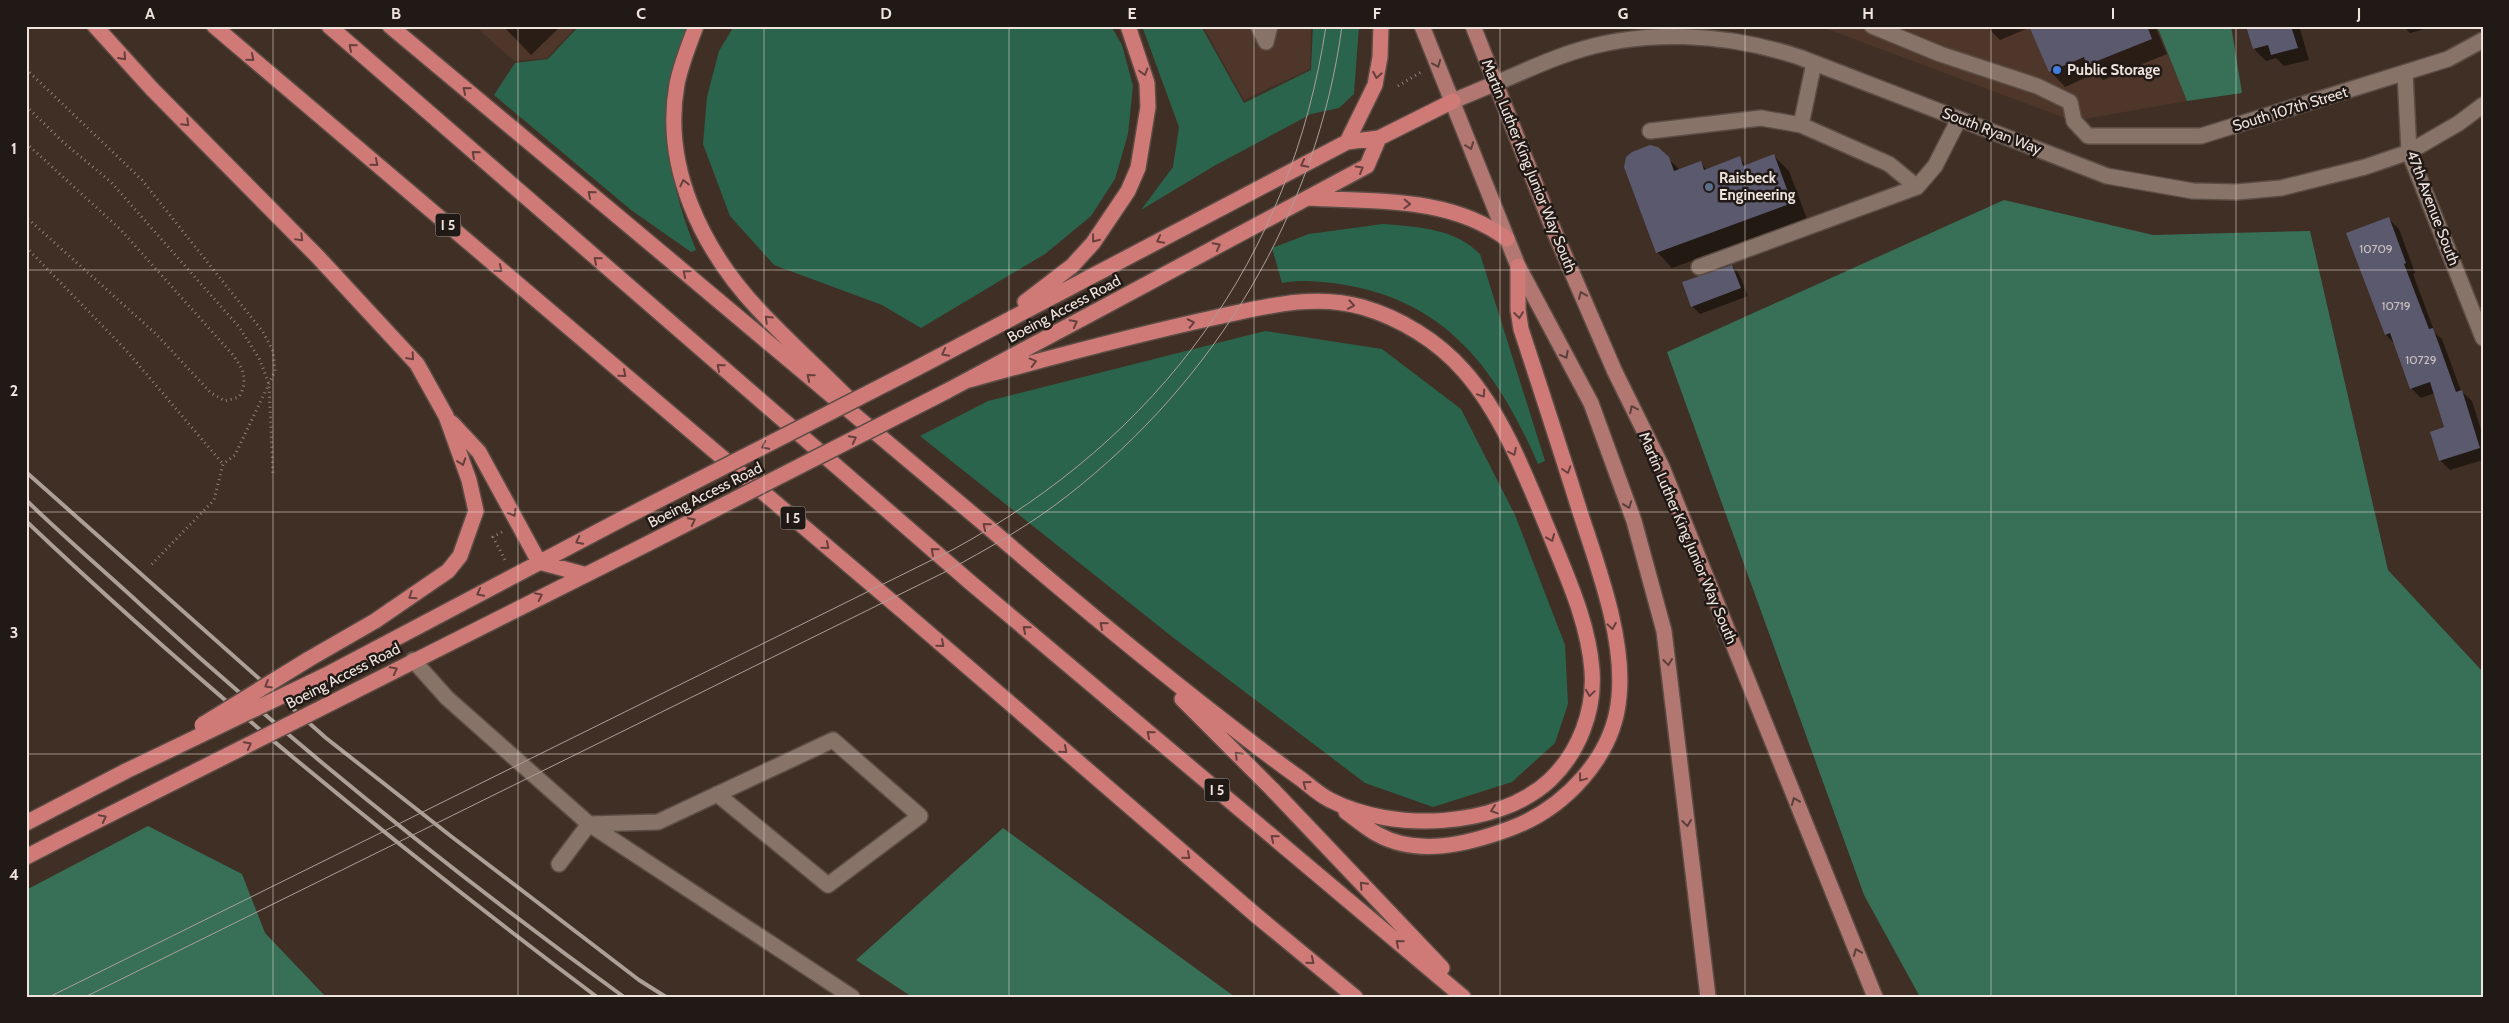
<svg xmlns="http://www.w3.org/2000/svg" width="2509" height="1023" viewBox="0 0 2509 1023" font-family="Cabin,sans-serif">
  <rect width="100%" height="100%" fill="#402f25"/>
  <!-- built -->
  <path fill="#4e372a" d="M 475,26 L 577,26 L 547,58 L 514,61 Z
    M 1203,26 L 1311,26 L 1310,69 L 1244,100 Z
    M 1819,26 L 2157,26 L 2187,101 L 2073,121 Z"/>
  <!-- green -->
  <path fill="#2b644c" d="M 579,26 L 688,26 C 658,107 664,172 696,250 L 691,252 L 631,210 L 494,95 L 515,63 L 548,59 Z
    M 734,26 L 1111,26 L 1122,45 L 1133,86 L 1128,134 L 1115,179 L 1091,216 L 1045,254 L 921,328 L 882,305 L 774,265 L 730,216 L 703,144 L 707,97 L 719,51 Z
    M 1142,26 L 1201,26 L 1244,103 L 1311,70 L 1313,26 L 1359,26 L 1354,94 L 1339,108 L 1311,114 L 1214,166 L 1141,210 L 1173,167 L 1179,127 Z
    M 1383,224 C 1418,227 1454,228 1480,254 L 1545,461 L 1538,464 C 1500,376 1451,305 1351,286 C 1328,282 1305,279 1282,283 L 1272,248 L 1309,234 Z
    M 1265,331 L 1382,349 L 1461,409 L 1515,515 L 1565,645 L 1568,704 L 1555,743 L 1512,782 L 1433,807 L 1365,783 L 1175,639 L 920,436 L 988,401 Z"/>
  <!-- forest -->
  <path fill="#377057" d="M 2157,26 L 2231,26 L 2242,93 L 2187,101 Z
    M 2004,200 L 2153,235 L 2310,231 L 2388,570 L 2483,672 L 2483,997 L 1920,997 L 1864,895 L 1667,352 Z
    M 148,826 L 242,874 L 265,933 L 326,997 L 26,997 L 26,890 Z
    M 1003,828 L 1235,997 L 912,997 L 856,960 Z"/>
  <!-- shadow -->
  <path fill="#0007" d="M 503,26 L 561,26 L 531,55 Z
    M 1986,26 L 2155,26 L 2167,54 L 2103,80 L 2096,73 L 2065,87 L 2050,71 L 2031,27 L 2000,40 Z
    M 2248,26 L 2299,26 L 2309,60 L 2284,66 L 2276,58 L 2266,61 L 2254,49 Z
    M 2403,26 L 2436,26 L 2410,33 Z
    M 1657,148 L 1680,170 L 1700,163 L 1707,170 L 1739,158 L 1747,166 L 1774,156 L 1789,171 L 1807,219 L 1672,268 L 1657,252 Z
    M 2389,219 L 2399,229 L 2415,273 L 2413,274 L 2435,333 L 2442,339 L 2461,391 L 2472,401 L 2483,436 L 2483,460 L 2450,470 L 2440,460 L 2445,428 L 2435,393 L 2421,398 L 2411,388 L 2395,344 L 2386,335 Z
    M 1732,266 L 1739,274 L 1748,296 L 1700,314 L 1692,306 Z"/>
  <!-- building -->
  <path fill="#5a596d" d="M 2029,26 L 2147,26 L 2152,39 L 2087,65 L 2084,57 L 2049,72 Z
    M 2246,26 L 2291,26 L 2298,48 L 2271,55 L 2268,45 L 2253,49 Z
    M 1650,145 L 1658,147 L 1669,157 L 1674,171 L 1701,161 L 1704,170 L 1740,156 L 1743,166 L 1774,154 L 1792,203 L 1656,253 L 1624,167 L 1626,157 L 1632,152 Z
    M 2389,217 L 2406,263 L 2404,264 L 2429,329 L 2433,328 L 2456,392 L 2462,390 L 2480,448 L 2439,461 L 2430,432 L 2444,427 L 2430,382 L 2410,389 L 2390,333 L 2385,335 L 2346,233 Z
    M 1732,265 L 1741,288 L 1691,307 L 1682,282 Z"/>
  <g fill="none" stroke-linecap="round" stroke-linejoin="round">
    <defs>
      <path id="minor" d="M 1258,26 L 1266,42 L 1270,26
        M 1872,26 L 1940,54 L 2037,86 L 2070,102 L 2074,121 L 2088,136 L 2201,136 L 2448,59 L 2483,40
        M 2405,73 L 2409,152 L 2483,338
        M 1496,83 C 1521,73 1545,61 1570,53 C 1643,28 1726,33 1799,57 L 2107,176 L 2193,191 L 2237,192 L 2281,188 L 2365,167 L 2409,152 L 2459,123 L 2483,105
        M 1801,125 L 1814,63
        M 1650,131 L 1761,118 L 1801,125 L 1889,164 L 1917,187
        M 1699,267 L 1917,187 L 1935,166 L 1959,119
        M 413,660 L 447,698 L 589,824 L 852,997
        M 559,864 L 589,824 L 658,822 L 833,740 L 920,816 L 828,885 L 717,794"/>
      <path id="major" d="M 1422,26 L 1518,266 L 1591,403 L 1634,521 L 1664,631 L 1708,997
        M 1473,26 L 1551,224 L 1615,372 L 1662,467 L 1875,997
        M 1453,101 L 1496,83"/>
      <path id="highway" d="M 95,26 L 152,89 L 317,256 L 417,364 L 446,416 L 469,480 L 476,511 L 460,556 L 448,571 L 375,621 L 309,659
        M 214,26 L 904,612 L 1258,917 L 1355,997
        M 329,26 L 971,583 L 1463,997
        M 390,26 C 589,193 790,359 988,527 C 1068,596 1149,663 1233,728 C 1255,745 1278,763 1301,779 C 1310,786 1320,795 1330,800 C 1392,832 1497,829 1550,780 C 1579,752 1595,711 1592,670 C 1588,621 1567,577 1549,532 C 1526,477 1503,415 1464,371 C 1438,341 1400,318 1362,307 C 1314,293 1264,307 1217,317 C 1134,335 1052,357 969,380
        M 696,26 C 689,45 681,64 677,84 C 662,167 702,249 758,309 C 786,339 817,367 847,397
        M 1347,142 L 1375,85 L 1380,57 L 1381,26
        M 1307,198 C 1375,202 1450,196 1507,239
        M 1025,302 L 1072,266 L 1093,243 L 1128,191 L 1138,168 L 1148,107 L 1147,83 L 1128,26
        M 917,368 L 1347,142 L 1379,138 L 1453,101
        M 947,391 L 1367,166 L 1379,138
        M 452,423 L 479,452 L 539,562 L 583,574
        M 330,673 L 620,520
        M 351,693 L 649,543
        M 1182,699 L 1272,789 L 1442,968
        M 1346,812 C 1356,819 1366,828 1377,834 C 1418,857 1468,844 1509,829 C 1564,809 1614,757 1619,697 C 1625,639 1598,567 1580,512 C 1561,451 1541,390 1521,329 L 1518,310 L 1518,266
        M 26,823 L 126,771
        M 26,857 L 59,840"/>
    </defs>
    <!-- minor casing -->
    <use href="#minor" stroke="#5b4c44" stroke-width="18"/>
    <!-- major casing -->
    <use href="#major" stroke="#5b4c44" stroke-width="18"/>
    <!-- highway casing -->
    <use href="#highway" stroke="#5b4c44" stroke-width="18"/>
    <!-- path -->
    <path stroke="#908179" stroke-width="3" stroke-dasharray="1 4" stroke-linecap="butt" d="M 26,69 L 142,180 L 263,332 L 273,351 L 275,371 L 235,455 L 223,464 L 214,500 L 151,565
      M 1398,86 L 1421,72
      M 26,106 L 64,143 L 111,182 L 239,327 L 259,358 L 269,384 L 273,476
      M 26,143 L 121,230 L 232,354 C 243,368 249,380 239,397 L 225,401 L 211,393 L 156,334 L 26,217
      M 26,247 L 125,349 L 223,464
      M 502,532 L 493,537 L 505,560"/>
    <!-- minor -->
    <use href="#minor" stroke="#877368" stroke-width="15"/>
    <!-- major -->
    <use href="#major" stroke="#b37772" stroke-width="15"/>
    <!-- highway -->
    <use href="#highway" stroke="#d07a78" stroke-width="15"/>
    <!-- tram -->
    <path stroke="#ac9f97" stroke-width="1" d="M 49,997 L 954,549 C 1159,437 1291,259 1326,26
      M 85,997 L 945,572 C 987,549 1029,526 1067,496 C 1215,381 1317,213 1342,26"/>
    <!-- rail -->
    <path stroke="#ac9f97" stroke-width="4" d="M 26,472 L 326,738 L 452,837 L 639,980 L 666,997
      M 26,500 C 63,536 103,570 141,605 C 294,745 456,875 624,997
      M 26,521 C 206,692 399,848 597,997"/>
    <defs>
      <path id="highway-bridge" d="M 620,520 L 917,368
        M 649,543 L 947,391
        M 202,725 L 309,659
        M 126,771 L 330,673
        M 59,840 L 351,693"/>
    </defs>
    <!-- highway-bridge casing -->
    <use href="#highway-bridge" stroke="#5b4c44" stroke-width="18" stroke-linecap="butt"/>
    <!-- highway-bridge -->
    <use href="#highway-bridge" stroke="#d07a78" stroke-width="15"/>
  </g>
  <!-- one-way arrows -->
  <defs><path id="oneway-chevron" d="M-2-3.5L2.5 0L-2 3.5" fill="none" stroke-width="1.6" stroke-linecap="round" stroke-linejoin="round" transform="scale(1.25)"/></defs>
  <g stroke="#67403d">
    <use href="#oneway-chevron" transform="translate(352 47) rotate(-139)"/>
    <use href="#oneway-chevron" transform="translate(123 57) rotate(48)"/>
    <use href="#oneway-chevron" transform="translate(251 58) rotate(40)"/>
    <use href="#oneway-chevron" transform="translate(1144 72) rotate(74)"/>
    <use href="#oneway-chevron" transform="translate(1377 75) rotate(100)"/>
    <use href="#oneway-chevron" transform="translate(466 90) rotate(-140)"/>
    <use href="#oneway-chevron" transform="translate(186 123) rotate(45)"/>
    <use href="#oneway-chevron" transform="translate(475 154) rotate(-139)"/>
    <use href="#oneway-chevron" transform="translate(375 163) rotate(40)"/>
    <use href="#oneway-chevron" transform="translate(1304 164) rotate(152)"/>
    <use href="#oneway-chevron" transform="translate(1360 169) rotate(-30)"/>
    <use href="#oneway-chevron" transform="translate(684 183) rotate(-103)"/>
    <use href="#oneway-chevron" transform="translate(591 194) rotate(-140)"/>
    <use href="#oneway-chevron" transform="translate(1407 204) rotate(2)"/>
    <use href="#oneway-chevron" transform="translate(300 238) rotate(45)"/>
    <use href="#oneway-chevron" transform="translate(1095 239) rotate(128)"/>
    <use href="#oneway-chevron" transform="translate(1160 240) rotate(152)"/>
    <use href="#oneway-chevron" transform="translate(1217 246) rotate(-28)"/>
    <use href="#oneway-chevron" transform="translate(597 260) rotate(-139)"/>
    <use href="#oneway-chevron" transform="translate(499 269) rotate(40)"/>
    <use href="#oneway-chevron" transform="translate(686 273) rotate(-140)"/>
    <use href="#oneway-chevron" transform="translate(1351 305) rotate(10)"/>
    <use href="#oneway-chevron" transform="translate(1519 315) rotate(83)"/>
    <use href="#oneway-chevron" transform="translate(768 319) rotate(-136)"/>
    <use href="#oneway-chevron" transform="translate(1074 323) rotate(-28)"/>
    <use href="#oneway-chevron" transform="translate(1191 323) rotate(-12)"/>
    <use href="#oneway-chevron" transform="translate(945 353) rotate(152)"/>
    <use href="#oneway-chevron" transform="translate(411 357) rotate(49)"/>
    <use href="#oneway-chevron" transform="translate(1033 362) rotate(-15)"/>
    <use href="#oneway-chevron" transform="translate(720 367) rotate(-139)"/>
    <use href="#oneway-chevron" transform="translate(623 374) rotate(40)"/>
    <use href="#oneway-chevron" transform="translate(810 377) rotate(-140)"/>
    <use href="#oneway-chevron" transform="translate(1482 394) rotate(56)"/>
    <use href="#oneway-chevron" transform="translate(853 439) rotate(-27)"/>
    <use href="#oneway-chevron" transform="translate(765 446) rotate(153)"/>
    <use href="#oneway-chevron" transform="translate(1513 452) rotate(64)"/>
    <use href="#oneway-chevron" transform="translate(462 462) rotate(70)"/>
    <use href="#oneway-chevron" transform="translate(1567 470) rotate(72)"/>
    <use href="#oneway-chevron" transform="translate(513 513) rotate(60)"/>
    <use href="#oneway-chevron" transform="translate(692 521) rotate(-27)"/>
    <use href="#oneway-chevron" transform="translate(986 526) rotate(-140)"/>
    <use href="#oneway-chevron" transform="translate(1551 538) rotate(67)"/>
    <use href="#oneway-chevron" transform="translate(579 541) rotate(153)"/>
    <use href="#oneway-chevron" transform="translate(826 546) rotate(40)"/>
    <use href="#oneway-chevron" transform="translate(934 551) rotate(-139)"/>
    <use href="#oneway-chevron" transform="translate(480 593) rotate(152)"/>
    <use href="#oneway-chevron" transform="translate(412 596) rotate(146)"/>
    <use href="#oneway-chevron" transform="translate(539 596) rotate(-26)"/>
    <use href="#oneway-chevron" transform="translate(1103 625) rotate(-140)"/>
    <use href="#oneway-chevron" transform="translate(1612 626) rotate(80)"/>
    <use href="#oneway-chevron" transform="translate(1026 629) rotate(-140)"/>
    <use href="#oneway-chevron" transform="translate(941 644) rotate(41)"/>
    <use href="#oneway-chevron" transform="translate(394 670) rotate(-28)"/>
    <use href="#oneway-chevron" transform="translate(268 685) rotate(149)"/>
    <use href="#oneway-chevron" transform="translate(1590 693) rotate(98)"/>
    <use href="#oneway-chevron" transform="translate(1150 734) rotate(-140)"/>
    <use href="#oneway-chevron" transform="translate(248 745) rotate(-27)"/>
    <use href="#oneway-chevron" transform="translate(1064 750) rotate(41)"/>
    <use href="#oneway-chevron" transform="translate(1238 755) rotate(-135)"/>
    <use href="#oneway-chevron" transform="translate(1582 778) rotate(127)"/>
    <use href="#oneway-chevron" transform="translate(1306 784) rotate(-144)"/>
    <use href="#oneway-chevron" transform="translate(1494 810) rotate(161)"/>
    <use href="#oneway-chevron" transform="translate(103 818) rotate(-27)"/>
    <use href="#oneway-chevron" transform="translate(1274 838) rotate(-140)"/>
    <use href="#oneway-chevron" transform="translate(1187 856) rotate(41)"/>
    <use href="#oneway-chevron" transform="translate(1363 885) rotate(-133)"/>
    <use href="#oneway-chevron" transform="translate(1399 943) rotate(-140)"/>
    <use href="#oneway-chevron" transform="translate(1311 961) rotate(39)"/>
  </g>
  <g stroke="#5b3f3a">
    <use href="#oneway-chevron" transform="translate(1437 64) rotate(68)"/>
    <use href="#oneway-chevron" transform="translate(1470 146) rotate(69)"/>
    <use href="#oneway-chevron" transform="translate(1582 295) rotate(-113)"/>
    <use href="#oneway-chevron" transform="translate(1565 355) rotate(62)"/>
    <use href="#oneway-chevron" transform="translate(1633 409) rotate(-116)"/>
    <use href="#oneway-chevron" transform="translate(1628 505) rotate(70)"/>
    <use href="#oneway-chevron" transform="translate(1668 662) rotate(83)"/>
    <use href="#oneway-chevron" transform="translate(1795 801) rotate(-112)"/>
    <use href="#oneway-chevron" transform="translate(1687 823) rotate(83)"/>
    <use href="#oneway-chevron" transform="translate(1857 952) rotate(-112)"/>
  </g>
  <!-- grid -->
  <path fill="none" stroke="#efe4dd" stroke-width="1" stroke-opacity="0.55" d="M 273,26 L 273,997M 518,26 L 518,997M 764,26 L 764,997M 1009,26 L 1009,997M 1254,26 L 1254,997M 1500,26 L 1500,997M 1745,26 L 1745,997M 1991,26 L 1991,997M 2236,26 L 2236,997M 26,270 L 2483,270M 26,512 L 2483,512M 26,754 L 2483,754"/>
  <!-- markers -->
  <circle fill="#3f7fe0" stroke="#211915" stroke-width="2" cx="2057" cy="70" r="5"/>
  <circle fill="#5c6f8a" stroke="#211915" stroke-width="2" cx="1709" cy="187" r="5"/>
  <g text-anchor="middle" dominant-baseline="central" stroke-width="5" stroke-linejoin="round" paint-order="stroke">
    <!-- number labels -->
    <g font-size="12" fill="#cac1c1">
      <text x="2376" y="248">10709</text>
      <text x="2396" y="305">10719</text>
      <text x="2421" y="359">10729</text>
    </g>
    <!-- shield labels -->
    <g fill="#211915" stroke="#b1a7a1" stroke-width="1">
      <rect x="435.5" y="213.5" width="25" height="23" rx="4"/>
      <rect x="780.5" y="506.5" width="25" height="23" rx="4"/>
      <rect x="1204.5" y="778.5" width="25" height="23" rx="4"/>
    </g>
    <g font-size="14" font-weight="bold" fill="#efe4dd">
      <text x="448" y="225">I 5</text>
      <text x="793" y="518">I 5</text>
      <text x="1217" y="790">I 5</text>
    </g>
    <!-- poi labels -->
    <g font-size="15" font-weight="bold" fill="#efe4dd" stroke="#211915" text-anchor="start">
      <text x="2067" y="70">Public Storage</text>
      <text x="1719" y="178">Raisbeck<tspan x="1719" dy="17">Engineering</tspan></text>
    </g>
    <!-- street labels -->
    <g font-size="15" fill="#efe4dd" stroke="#211915">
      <text transform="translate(2290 109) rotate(-17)">South 107th Street</text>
      <text transform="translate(1992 131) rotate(21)">South Ryan Way</text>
      <text transform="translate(1529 166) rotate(68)">Martin Luther King Junior Way South</text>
      <text transform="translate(2433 208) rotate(69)">47th Avenue South</text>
      <text transform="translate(1064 309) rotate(-28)">Boeing Access Road</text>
      <text transform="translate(705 495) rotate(-27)">Boeing Access Road</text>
      <text transform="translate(1688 538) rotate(67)">Martin Luther King Junior Way South</text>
      <text transform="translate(343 676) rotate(-27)">Boeing Access Road</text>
    </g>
  </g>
  <!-- border -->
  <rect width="2509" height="1023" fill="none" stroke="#211915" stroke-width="55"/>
  <rect x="28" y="28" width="2454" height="968" fill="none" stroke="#efe4dd" stroke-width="2"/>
  <g font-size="16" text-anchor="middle" font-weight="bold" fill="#efe4dd">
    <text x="150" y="19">A</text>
    <text x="396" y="19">B</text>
    <text x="641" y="19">C</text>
    <text x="886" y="19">D</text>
    <text x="1132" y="19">E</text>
    <text x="1377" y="19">F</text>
    <text x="1623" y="19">G</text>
    <text x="1868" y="19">H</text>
    <text x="2113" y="19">I</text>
    <text x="2359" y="19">J</text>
    <text x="14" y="154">1</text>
    <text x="14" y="396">2</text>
    <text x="14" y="638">3</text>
    <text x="14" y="880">4</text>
  </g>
</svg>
